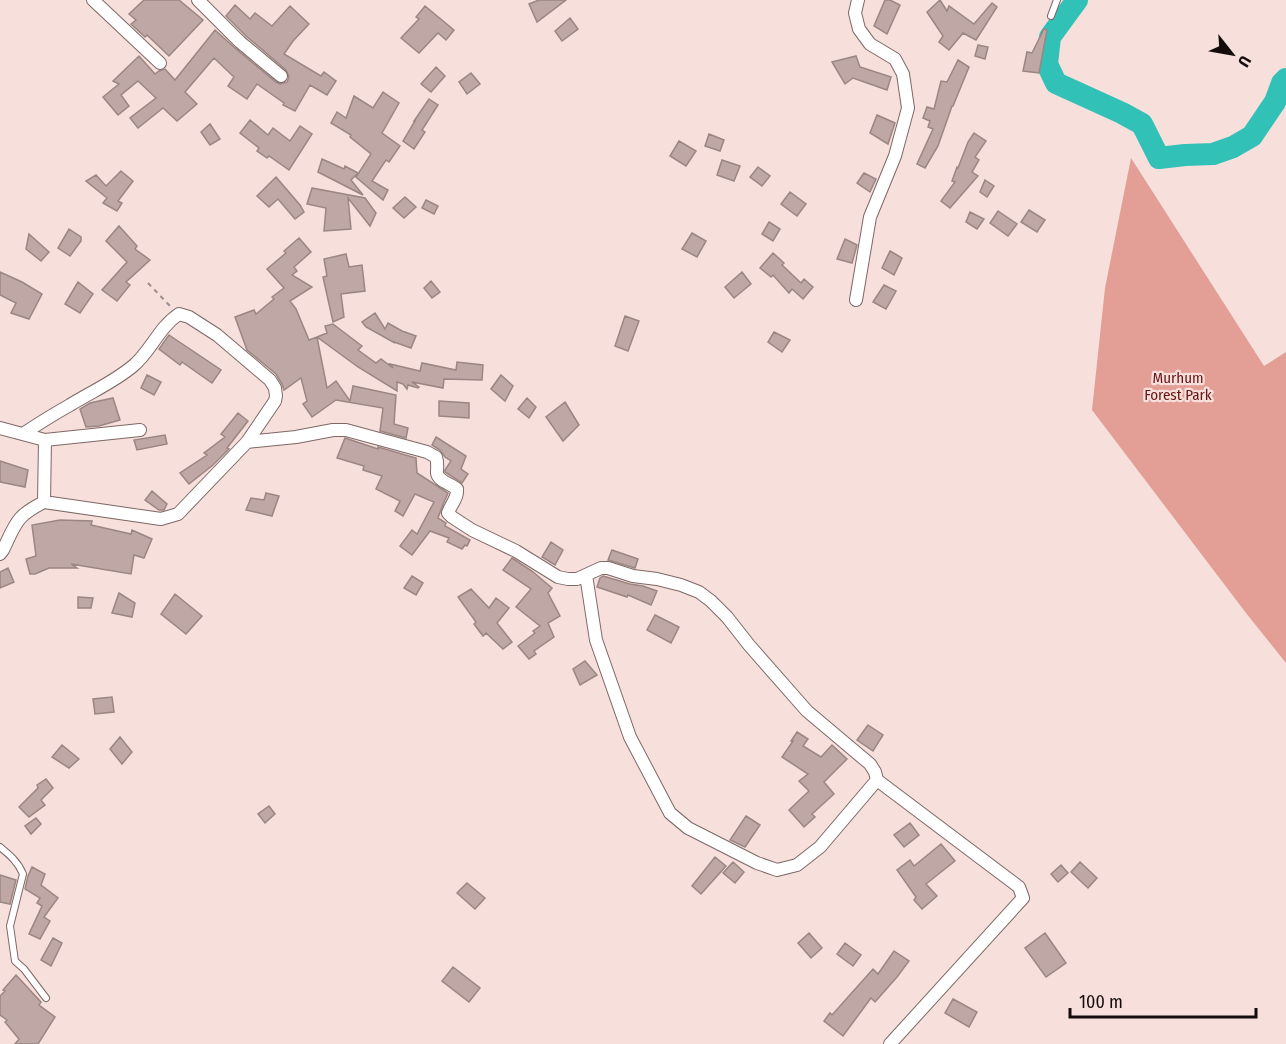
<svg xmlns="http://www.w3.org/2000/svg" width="1286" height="1044" viewBox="0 0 1286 1044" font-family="'Fira Sans Condensed',sans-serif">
  <rect width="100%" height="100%" fill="#f7dfdc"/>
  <!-- green -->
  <path fill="#e39e96" d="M 1131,158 L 1264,366 L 1286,352 L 1286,663 L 1246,613 L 1092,410 L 1105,288 Z"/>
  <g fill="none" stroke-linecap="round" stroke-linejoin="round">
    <!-- river -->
    <path stroke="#32c1b7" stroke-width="22" d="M 1077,0 L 1050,37 L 1047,64 L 1056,83 L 1122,113 L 1142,124 L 1159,158 L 1185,155 L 1213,154 L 1233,147 L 1252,136 L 1275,102 L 1282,83 L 1286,79"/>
  </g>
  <!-- building -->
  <path fill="#bea7a4" stroke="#9b8683" stroke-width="1.5" d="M 144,0 L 179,0 L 203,20 L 169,56 L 147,35 L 145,37 L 131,24 L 136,20 L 129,14 Z
    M 539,0 L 566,0 L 537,22 L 529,4 Z
    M 885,0 L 890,0 L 900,5 L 887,34 L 874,26 Z
    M 940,0 L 947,11 L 949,6 L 974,24 L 992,3 L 997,7 L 976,40 L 963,33 L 949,50 L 939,42 L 943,36 L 927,12 Z
    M 235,5 L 250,19 L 255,13 L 272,26 L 290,6 L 309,24 L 293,41 L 284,54 L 321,76 L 324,72 L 336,81 L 327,95 L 310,85 L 295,111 L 283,105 L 284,103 L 257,84 L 247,99 L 228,86 L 234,77 L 214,58 L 185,92 L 197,104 L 177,121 L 163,108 L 138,128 L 130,118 L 156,98 L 138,81 L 121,95 L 129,106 L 118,115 L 103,97 L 119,84 L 113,81 L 139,56 L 155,74 L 159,71 L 165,69 L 175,80 L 215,30 L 235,48 L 276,82 L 280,84 L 287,82 L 289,77 L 286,70 L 246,36 L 226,16 Z
    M 425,6 L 454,30 L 446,40 L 438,33 L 419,53 L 401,38 L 419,19 L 416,17 Z
    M 570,18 L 578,29 L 562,41 L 555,31 Z
    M 1044,29 L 1047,30 L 1039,73 L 1023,71 L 1027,52 L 1032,53 Z
    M 978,45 L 988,47 L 985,59 L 975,56 Z
    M 856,56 L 860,67 L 891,77 L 887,90 L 853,78 L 845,84 L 832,62 Z
    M 958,60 L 969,67 L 953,106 L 952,106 L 938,146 L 925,168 L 917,164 L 933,129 L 928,127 L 930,121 L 923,118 L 927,107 L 934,109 L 941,81 L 947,82 Z
    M 436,67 L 445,76 L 431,92 L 421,84 Z
    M 471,73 L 480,84 L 467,94 L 459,82 Z
    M 383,92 L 399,103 L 382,133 L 400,146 L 389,162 L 386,160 L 372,181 L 388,190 L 383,200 L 356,177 L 371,154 L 350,137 L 351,135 L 331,123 L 337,112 L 346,118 L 354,96 L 373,108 Z
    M 429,99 L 438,105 L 422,130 L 425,132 L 414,149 L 403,141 L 415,121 L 414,121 Z
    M 877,115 L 895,123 L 888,144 L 870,133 Z
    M 250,120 L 268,135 L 273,128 L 290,141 L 300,126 L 312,134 L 289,170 L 269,156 L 267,158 L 257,151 L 259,148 L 240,133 Z
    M 210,124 L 220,139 L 210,145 L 201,132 Z
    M 974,133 L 986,141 L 975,157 L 979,160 L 972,172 L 978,176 L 950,208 L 941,201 L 955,182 L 952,181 L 957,167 L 958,168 L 968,142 Z
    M 709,134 L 724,140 L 720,151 L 705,146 Z
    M 679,141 L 696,151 L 686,166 L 670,156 Z
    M 322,159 L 344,169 L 345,166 L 358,173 L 351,180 L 363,195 L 318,172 Z
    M 722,160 L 740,166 L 734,181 L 717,175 Z
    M 758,167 L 770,176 L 762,186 L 750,177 Z
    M 121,171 L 133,181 L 118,201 L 122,203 L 117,211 L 103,203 L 107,198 L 86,181 L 96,175 L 106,186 Z
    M 864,173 L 876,179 L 870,192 L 857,183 Z
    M 276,177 L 300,205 L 304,212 L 295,219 L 278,199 L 269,207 L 257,196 Z
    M 985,180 L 994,186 L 987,197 L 980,192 Z
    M 312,188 L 365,198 L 376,213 L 370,226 L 348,198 L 351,229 L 324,231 L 326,208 L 307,204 Z
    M 790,192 L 806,204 L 797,216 L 781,204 Z
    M 405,197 L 416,207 L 404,218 L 393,208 Z
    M 426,200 L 438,206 L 434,214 L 422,208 Z
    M 1029,210 L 1045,220 L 1037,232 L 1021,222 Z
    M 998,211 L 1017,224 L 1008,236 L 990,223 Z
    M 970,212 L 984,219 L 977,229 L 966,222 Z
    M 769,222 L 780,229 L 773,241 L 762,234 Z
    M 119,226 L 137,246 L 135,249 L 150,260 L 126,282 L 130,285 L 117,301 L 102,290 L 127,262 L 106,241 Z
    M 69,229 L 81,237 L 81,241 L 70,256 L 58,248 Z
    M 692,233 L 706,241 L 697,257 L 682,249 Z
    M 29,234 L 49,252 L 41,261 L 26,249 Z
    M 299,238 L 311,252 L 294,267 L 297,271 L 292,275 L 312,287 L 290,301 L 296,309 L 309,340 L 317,337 L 327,388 L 336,381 L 350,401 L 353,386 L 396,395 L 394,424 L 408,428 L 406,438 L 380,431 L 383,408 L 336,400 L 312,417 L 303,404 L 307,401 L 301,378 L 284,390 L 282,384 L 276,374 L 247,350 L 235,317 L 254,310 L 256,314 L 274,299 L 272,297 L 284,288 L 267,269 L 286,253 L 284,251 Z
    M 845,239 L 857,245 L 852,263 L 837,259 Z
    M 890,251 L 902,258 L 894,275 L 882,268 Z
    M 773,253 L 784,263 L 782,265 L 801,283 L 804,279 L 813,287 L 803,299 L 792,289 L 789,293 L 773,275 L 771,277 L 760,268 Z
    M 346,254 L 349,267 L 362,265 L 365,291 L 341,294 L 344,317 L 333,322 L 323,277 L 327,276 L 324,259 Z
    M 0,272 L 22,282 L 42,294 L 29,319 L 11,313 L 16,303 L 0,295 Z
    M 742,272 L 751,284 L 734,298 L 725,287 Z
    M 431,281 L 440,292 L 432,298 L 424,288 Z
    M 78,282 L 93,294 L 80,313 L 65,304 Z
    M 884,285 L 896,291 L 886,309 L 873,302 Z
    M 375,313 L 385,329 L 388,323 L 402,331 L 416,336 L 411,348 L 394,342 L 395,343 L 366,327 L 362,322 Z
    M 625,316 L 639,321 L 628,351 L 615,346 Z
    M 333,324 L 362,346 L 358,350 L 376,363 L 381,359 L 393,368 L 390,364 L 420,371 L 422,363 L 456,370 L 457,362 L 483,365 L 482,380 L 444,379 L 443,388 L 412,382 L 419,387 L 418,388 L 408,385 L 407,389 L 403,384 L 397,382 L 397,391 L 358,367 L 317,337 L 327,333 L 325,326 Z
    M 774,332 L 790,340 L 782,352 L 768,342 Z
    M 169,335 L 221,370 L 212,383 L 182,362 L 180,365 L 159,349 Z
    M 147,375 L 161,382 L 154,395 L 141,388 Z
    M 501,375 L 513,386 L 505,401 L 491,389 Z
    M 113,398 L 120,420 L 99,426 L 86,427 L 80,409 L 90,403 Z
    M 527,398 L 536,407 L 529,418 L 518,409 Z
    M 439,401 L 469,403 L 469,418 L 439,416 Z
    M 565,402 L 579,425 L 563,441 L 546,417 Z
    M 238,413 L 248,421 L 227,448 L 229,449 L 213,465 L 189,484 L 180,473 L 207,455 L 204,453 L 225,437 L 221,434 Z
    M 165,435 L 167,444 L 137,450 L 134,440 Z
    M 436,437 L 466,456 L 461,469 L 468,474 L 462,483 L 445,472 L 445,470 L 451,461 L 445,457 L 440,450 L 432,445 Z
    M 345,438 L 378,449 L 378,447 L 416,458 L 417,473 L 448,493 L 442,507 L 438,518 L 446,523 L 445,526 L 470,540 L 467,546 L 465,545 L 462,549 L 447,542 L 449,538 L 430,531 L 412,555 L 400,546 L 412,530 L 417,534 L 434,502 L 415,494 L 403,516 L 395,511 L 400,501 L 376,489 L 382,476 L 363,470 L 364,466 L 337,458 Z
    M 0,461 L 28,470 L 25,487 L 0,482 Z
    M 152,491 L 167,504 L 164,510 L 159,510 L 145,500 Z
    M 266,493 L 279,496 L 272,516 L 246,510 L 251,498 L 264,500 Z
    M 60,520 L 92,521 L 91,525 L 131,534 L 132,530 L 152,539 L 144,558 L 134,555 L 131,574 L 71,564 L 77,568 L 49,568 L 35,574 L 30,574 L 26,559 L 36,556 L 32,525 Z
    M 551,542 L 563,550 L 555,565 L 542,557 Z
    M 612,550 L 638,559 L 635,568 L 608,560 Z
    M 512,558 L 532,571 L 552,588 L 548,593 L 560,616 L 548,623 L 554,637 L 534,651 L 536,654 L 529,659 L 518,646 L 535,633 L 533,631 L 540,626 L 516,607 L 531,589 L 503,570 Z
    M 8,568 L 14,582 L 0,588 L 0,572 Z
    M 412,576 L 423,583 L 416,595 L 404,588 Z
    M 603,576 L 630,584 L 643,586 L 657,591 L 651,605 L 628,595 L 627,597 L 597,587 L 600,578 Z
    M 471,589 L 489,608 L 496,598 L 509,608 L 497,623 L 512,642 L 503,649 L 486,633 L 483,636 L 474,624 L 476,622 L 458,597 Z
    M 119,593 L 135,603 L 132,617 L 112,613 Z
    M 175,594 L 202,616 L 186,634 L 161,614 Z
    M 78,597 L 93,598 L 91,608 L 78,608 Z
    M 655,615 L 679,627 L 671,643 L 647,630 Z
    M 585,661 L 597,675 L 580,685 L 573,669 Z
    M 112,697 L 114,712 L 95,714 L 93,699 Z
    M 868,725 L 883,735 L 873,751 L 857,740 Z
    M 797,732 L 808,739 L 803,746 L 821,757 L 832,745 L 847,759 L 824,782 L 834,794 L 812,814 L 815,817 L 804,827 L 789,810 L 809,791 L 799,781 L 808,774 L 782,757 L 793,741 L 791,741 Z
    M 120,737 L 132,752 L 122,764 L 110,749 Z
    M 62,745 L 79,759 L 69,768 L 52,757 Z
    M 46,779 L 53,788 L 41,800 L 45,805 L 29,817 L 19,807 L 38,788 L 37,785 Z
    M 269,806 L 275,814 L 265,823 L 258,814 Z
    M 746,816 L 760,825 L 745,847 L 730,840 Z
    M 36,818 L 41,824 L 31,834 L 25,826 Z
    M 910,823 L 919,835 L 904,847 L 894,835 Z
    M 941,844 L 955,861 L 926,884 L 937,896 L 922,909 L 914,900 L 916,897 L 897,870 L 910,860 L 914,866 Z
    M 715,857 L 726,866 L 701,894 L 692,886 Z
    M 733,862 L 744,872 L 735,883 L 723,873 Z
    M 1080,862 L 1097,878 L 1088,888 L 1071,872 Z
    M 1061,865 L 1068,873 L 1058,882 L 1051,874 Z
    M 32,867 L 45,874 L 41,885 L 58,898 L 44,917 L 50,921 L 40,939 L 29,934 L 42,906 L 37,903 L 40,898 L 25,889 L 28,876 Z
    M 0,875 L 16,880 L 10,904 L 0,902 Z
    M 467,883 L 485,898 L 475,909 L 457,893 Z
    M 809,933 L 822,948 L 811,958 L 798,943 Z
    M 1045,933 L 1066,963 L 1046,977 L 1025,948 Z
    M 53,938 L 62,943 L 51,966 L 41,960 Z
    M 845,943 L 861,955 L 853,966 L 837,954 Z
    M 894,951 L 909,961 L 897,977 L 875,1002 L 871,998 L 843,1036 L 824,1021 L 830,1013 L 832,1015 L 873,969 L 878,974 Z
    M 453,967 L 480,988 L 469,1002 L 442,981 Z
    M 16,975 L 41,1002 L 39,1005 L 55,1017 L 38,1044 L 15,1044 L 19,1039 L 5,1022 L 7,1020 L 0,1015 L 0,996 L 5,991 L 3,990 Z
    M 953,999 L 977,1012 L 969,1027 L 945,1013 Z"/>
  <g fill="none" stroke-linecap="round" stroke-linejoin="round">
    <defs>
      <path id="service" d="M 1051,16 L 1057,0
        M 0,847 C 10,855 18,862 23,874 L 10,926 L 15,961 L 24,969 L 46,998"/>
      <path id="minor" d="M 93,0 L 160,63
        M 198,0 L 240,42 L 281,76
        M 856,300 L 870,217 L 895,156 L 908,108 L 903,74 L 895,59 L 870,44 L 859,29 L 855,13 L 858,0
        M 0,428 L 45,440 L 44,502 L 161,519 L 178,514 L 247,442 L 275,401 L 276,396 L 275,388 L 270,380 L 217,335 L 189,317 L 179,314 C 159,327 151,351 133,366 C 114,382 91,392 70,405 C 54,414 38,424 23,434
        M 45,440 L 140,430
        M 247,442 L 296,437 L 333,430 L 346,430 L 427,452 L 436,457 C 438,463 437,467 437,473 C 438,481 451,484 457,489 C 458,498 451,504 448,513 L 452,517 L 472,530 L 516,551 L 558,577 L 568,579 L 577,579 L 601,568 L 608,568 L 633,576 L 657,579 L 681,585 L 699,592 L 711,601 L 727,617 L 749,645 L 807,711 L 870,764 L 875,772 L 877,780
        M 0,554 L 3,550 C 16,523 16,516 44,502
        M 586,575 L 596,640 L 630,737 L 670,813 L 688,828 L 757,863 L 777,870 L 797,865 L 820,847 L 877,780 L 1019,887 L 1023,898 L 890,1044"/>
    </defs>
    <!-- service casing -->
    <use href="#service" stroke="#7d6865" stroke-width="8"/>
    <!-- minor casing -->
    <use href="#minor" stroke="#7d6865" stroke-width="14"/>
    <!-- path -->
    <path stroke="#9f8d8b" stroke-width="2" stroke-dasharray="4.5 4.5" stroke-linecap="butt" d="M 148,283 L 170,306"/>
    <!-- service -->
    <use href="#service" stroke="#fff" stroke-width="6"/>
    <!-- minor -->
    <use href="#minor" stroke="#fff" stroke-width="12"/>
  </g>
  <g text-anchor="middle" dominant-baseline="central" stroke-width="4.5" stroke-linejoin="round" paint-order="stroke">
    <!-- park labels -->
    <g font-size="15" fill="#681413" stroke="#f7dfdc">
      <text x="1178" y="378">Murhum<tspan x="1178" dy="17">Forest Park</tspan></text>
    </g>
  </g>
  <!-- north arrow -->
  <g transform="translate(1232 54) rotate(121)" stroke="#f7dfdc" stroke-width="4.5" paint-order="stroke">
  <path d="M0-4.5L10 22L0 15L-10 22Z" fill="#150d0c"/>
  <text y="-9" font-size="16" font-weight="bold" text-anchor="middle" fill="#150d0c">U</text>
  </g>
  <!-- scale -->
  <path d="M1070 1008v9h186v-9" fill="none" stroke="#150d0c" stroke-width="3"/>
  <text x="1079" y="1008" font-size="18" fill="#150d0c" stroke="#f7dfdc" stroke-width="4.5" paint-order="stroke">100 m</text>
</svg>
